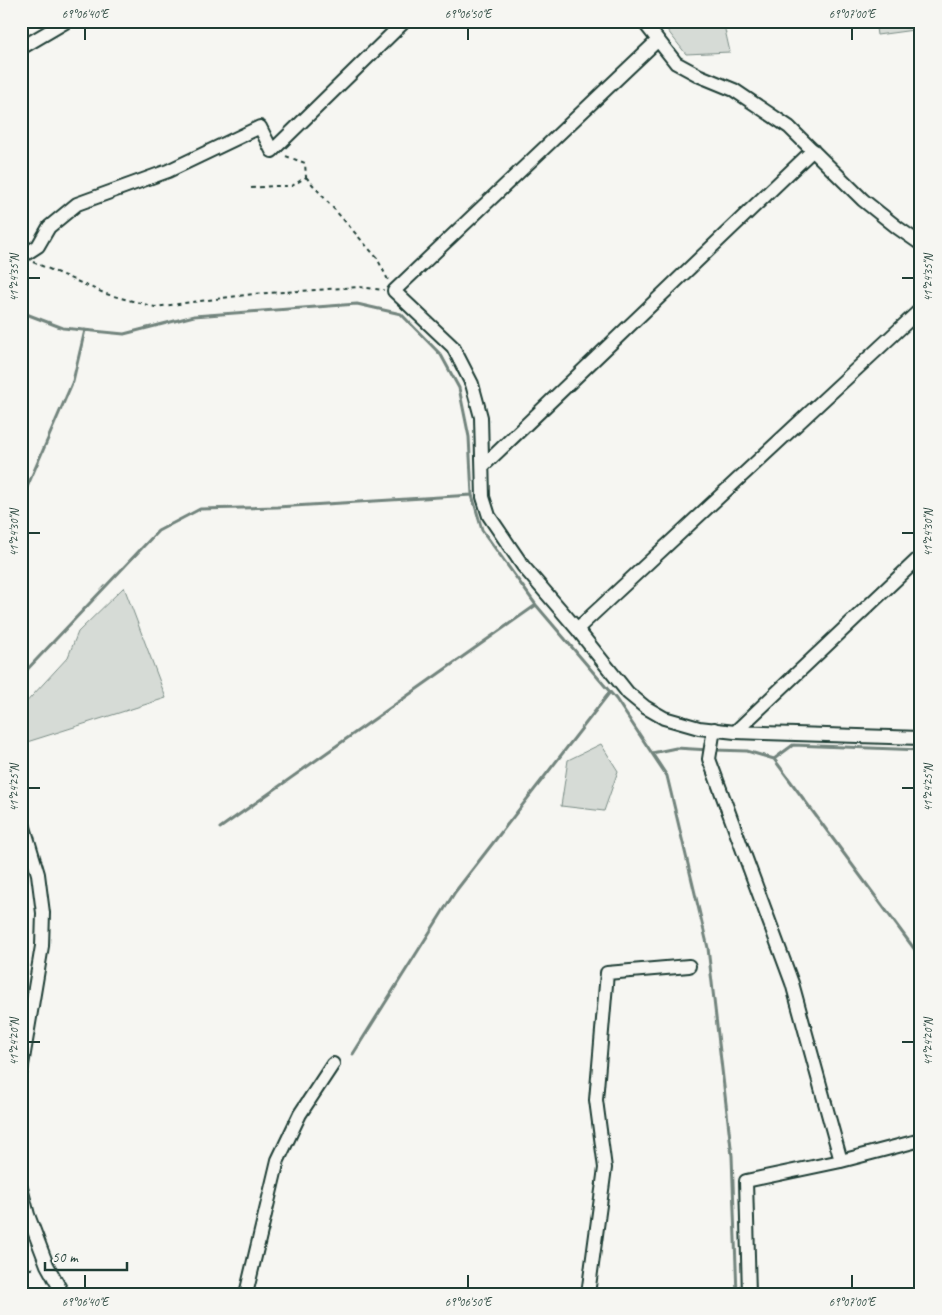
<svg xmlns="http://www.w3.org/2000/svg" width="942" height="1315" viewBox="0 0 942 1315" font-family="Caveat,sans-serif">
  <rect width="100%" height="100%" fill="#f6f6f2"/>
  <filter id="ink" filterUnits="userSpaceOnUse"><feTurbulence type="fractalNoise" baseFrequency=".02" numOctaves="2"/><feDisplacementMap in="SourceGraphic" scale="10" xChannelSelector="R" yChannelSelector="G"/><feConvolveMatrix kernelMatrix="1 2 1 2 8 2 1 2 1" color-interpolation-filters="sRGB"/></filter>
  <g filter="url(#ink)">
    <!-- green -->
    <path fill="#d6dbd6" stroke="#7a8c85" d="M 660,21 L 723,21 L 730,52 L 686,54 Z
      M 875,21 L 921,21 L 921,29 L 877,35 Z
      M 124,587 L 166,698 L 27,742 L 21,708 L 68,657 L 78,632 Z
      M 601,744 L 618,771 L 604,811 L 561,806 L 568,760 Z"/>
    <g fill="none" stroke-linecap="round" stroke-linejoin="round">
      <!-- stream -->
      <path stroke="#72847d" stroke-width="3" d="M 21,312 L 63,328 L 124,334 L 194,316 L 357,304 L 401,314 L 441,355 L 459,388 L 469,437 L 472,495 L 482,530 L 536,605 L 616,699 L 667,776 L 708,948 L 732,1156 L 737,1294
        M 21,501 L 73,381 L 85,330
        M 21,676 L 158,531 L 200,509 L 277,507 L 472,495
        M 715,750 L 747,751 L 774,759 L 921,958
        M 652,753 L 676,748 L 709,750
        M 774,759 L 793,745 L 921,750
        M 220,828 L 536,605
        M 353,1054 L 455,892 L 610,692"/>
      <defs>
        <path id="minor" d="M 643,21 L 676,63 L 700,76 L 734,90 L 789,127 L 863,200 L 898,228 L 921,244
          M 658,40 L 394,291 L 453,347 L 472,384 L 481,417 L 483,497 L 489,516 L 523,566 L 577,629 L 628,693 L 645,707 L 664,718 L 699,728 L 735,732 L 921,738
          M 21,48 L 67,21
          M 21,257 L 38,246 L 49,227 L 77,204 L 168,171 L 260,127 L 272,151 L 405,21
          M 483,466 L 813,150
          M 577,629 L 921,309
          M 714,729 L 709,759 L 792,983 L 841,1161
          M 735,732 L 921,556
          M 21,817 L 38,874 L 43,913 L 42,946 L 21,1071
          M 21,1188 L 28,1215 L 47,1265 L 63,1294
          M 246,1294 L 278,1160 L 300,1114 L 333,1064
          M 588,1294 L 605,1168 L 596,1100 L 607,973 L 689,966
          M 749,1294 L 746,1181 L 841,1161 L 921,1140"/>
      </defs>
      <!-- minor casing -->
      <use href="#minor" stroke="#1f3d34" stroke-width="16"/>
      <!-- path -->
      <path stroke="#1f3d34" stroke-width="2" stroke-dasharray="4 4" stroke-linecap="butt" d="M 306,177 L 377,258 L 388,280
        M 251,188 L 274,186 L 292,186 L 306,177 L 305,163 L 283,155
        M 33,262 L 106,294 L 155,307 L 253,294 L 360,287 L 384,290
        M 21,1271 L 35,1268"/>
      <!-- minor -->
      <use href="#minor" stroke="#f6f6f2" stroke-width="12"/>
    </g>
  </g>
  <!-- ticks -->
  <path fill="none" stroke="#1f3d34" stroke-width="2" d="M 85,28 L 85,40M 468,28 L 468,40M 852,28 L 852,40M 28,278 L 40,278M 902,278 L 914,278M 28,533 L 40,533M 902,533 L 914,533M 28,788 L 40,788M 902,788 L 914,788M 28,1042 L 40,1042M 902,1042 L 914,1042M 85,1275 L 85,1288M 468,1275 L 468,1288M 852,1275 L 852,1288"/>
  <!-- margin -->
  <rect width="942" height="1315" fill="none" stroke="#f6f6f2" stroke-width="55"/>
  <!-- scale -->
  <path d="M45 1262v8h82v-8" fill="none" stroke="#1f3d34" stroke-width="2.5"/>
  <text x="52" y="1262" font-size="15" fill="#1f3d34" stroke="#f6f6f2" stroke-width="4" paint-order="stroke">50 m</text>
  <rect x="28" y="28" width="886" height="1260" fill="none" stroke="#1f3d34" stroke-width="2"/>
  <g font-size="12" text-anchor="middle" fill="#1f3d34">
    <text x="85" y="18">69°06'40"E</text>
    <text x="468" y="18">69°06'50"E</text>
    <text x="852" y="18">69°07'00"E</text>
    <text transform="translate(14 278) rotate(-90)" y="4">41°24'35"N</text>
    <text transform="translate(928 278) rotate(-90)" y="4">41°24'35"N</text>
    <text transform="translate(14 533) rotate(-90)" y="4">41°24'30"N</text>
    <text transform="translate(928 533) rotate(-90)" y="4">41°24'30"N</text>
    <text transform="translate(14 788) rotate(-90)" y="4">41°24'25"N</text>
    <text transform="translate(928 788) rotate(-90)" y="4">41°24'25"N</text>
    <text transform="translate(14 1042) rotate(-90)" y="4">41°24'20"N</text>
    <text transform="translate(928 1042) rotate(-90)" y="4">41°24'20"N</text>
    <text x="85" y="1306">69°06'40"E</text>
    <text x="468" y="1306">69°06'50"E</text>
    <text x="852" y="1306">69°07'00"E</text>
  </g>
</svg>
